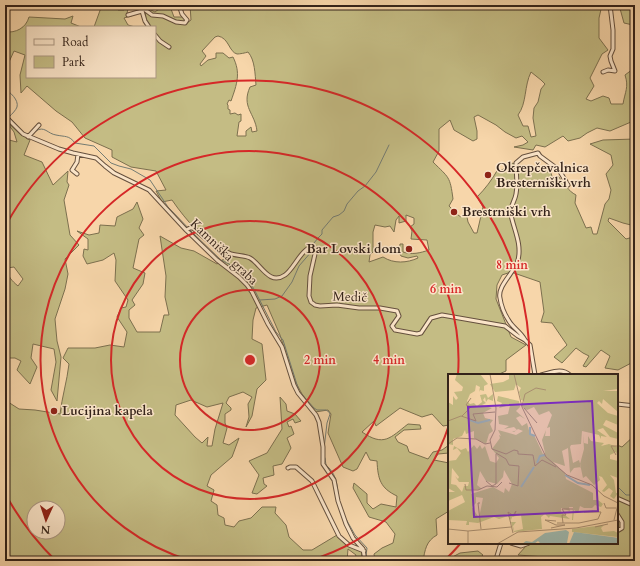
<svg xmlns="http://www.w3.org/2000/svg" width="640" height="566" viewBox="0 0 640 566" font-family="Cardo,serif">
  <rect width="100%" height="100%" fill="#f7d6aa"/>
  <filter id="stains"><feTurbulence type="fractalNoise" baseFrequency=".005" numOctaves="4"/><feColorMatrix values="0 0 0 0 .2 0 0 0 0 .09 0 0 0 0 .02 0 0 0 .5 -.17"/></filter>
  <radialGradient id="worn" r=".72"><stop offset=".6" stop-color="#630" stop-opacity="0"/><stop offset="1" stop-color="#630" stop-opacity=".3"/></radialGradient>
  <!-- green -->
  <path fill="#c4bc84" stroke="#7c704f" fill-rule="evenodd" d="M 102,5 L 119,5 L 118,10 L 124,10 L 125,5 L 129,5 L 127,13 L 134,15 L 124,18 L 128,25 L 135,27 L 94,27 Z
    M 190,5 L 602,5 L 599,18 L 599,38 L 608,50 L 602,54 L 590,78 L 594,86 L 586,99 L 591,101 L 603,96 L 609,98 L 611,104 L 623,104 C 625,92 629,87 625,75 L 633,69 L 635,70 L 635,122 L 631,122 L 610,131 L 597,128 L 587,133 L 580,138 L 568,141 L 563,136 L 545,147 L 536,145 L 533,150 L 514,147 L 523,145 L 528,142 L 522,136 L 516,138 L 505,132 L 496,125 L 478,115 L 474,117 L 477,131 L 477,139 L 473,141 L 454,130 L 450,120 L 439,129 L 439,151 L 433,162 C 449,178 450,176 453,199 L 449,206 L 458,215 L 461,217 L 466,212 L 468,222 L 474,233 L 477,233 L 483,207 L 477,197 C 485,189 492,180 498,169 L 500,171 L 513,163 L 524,171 L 532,166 L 537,172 L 540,169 L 551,173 L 553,180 L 558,176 C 564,183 568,191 576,195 L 575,203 L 586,228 L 591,227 L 593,234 L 597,234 L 605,204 L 609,199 L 611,190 L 606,174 L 613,165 L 611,155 L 590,144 L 603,140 L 635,139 L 635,226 L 623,223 L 609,218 L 608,221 L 626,239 L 633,237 L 635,238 L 635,361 L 618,370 L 605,368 L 610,356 L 601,350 L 586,367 L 583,366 L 589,356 L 583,353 L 576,348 L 562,363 L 554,357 L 567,345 L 552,323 L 541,322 L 544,312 L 540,282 L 511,272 L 502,275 L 497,285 L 496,299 L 511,337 L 526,345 L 506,360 L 506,371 L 497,375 L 449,375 L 449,425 L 443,426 L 432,414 L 422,417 L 400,408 L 376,426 L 374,421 L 362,432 C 384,447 390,438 408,424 L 420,425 L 421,429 L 404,430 L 395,437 L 398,442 L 407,446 L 409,452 L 428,459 L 433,452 L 442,450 L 449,445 L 449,453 L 438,454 L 434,460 L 449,463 L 449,511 L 436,519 L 437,535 C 426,541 425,550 423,561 L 375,561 L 374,554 L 382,548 L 393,543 L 395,534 L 386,522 L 369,517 L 353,488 L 354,483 L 367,494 L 367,503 L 373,509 L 381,504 L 396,507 L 397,496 C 380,488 378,479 377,461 L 370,460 L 366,452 L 357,469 L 353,471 L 343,467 L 328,433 L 331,414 L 328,410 L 315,412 L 302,394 L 294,379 L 280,335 L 267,305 L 256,308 L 253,320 L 252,339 L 262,344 L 266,380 L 257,389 L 252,416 L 246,427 L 249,417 L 248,404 L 252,397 L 243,392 L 229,397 L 226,403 L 231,408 L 231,410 L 225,414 L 225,423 L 227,428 L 223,443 L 229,445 L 239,438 L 232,457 L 211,475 L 207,486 L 214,490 L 211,501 L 217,505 L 218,515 L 224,518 L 225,525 L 234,527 L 239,521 L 251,518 L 262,507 L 276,507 L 275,513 L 286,525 L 289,537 L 303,550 L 312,550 L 337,535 L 346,544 L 356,546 L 362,552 L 362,558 L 358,561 L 354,561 L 356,555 L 348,549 L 347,561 L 5,561 L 5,400 L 19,409 L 35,410 L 60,414 C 62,397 67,381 69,364 L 63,358 L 68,348 L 95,348 L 110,345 L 124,347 L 127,332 L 117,317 L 121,308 L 126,307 L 128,300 L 115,281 L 116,260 L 114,253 L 103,260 L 87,264 L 83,256 L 84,249 L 88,250 L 88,239 L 77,231 L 89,235 L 99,233 L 100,225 L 115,226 L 117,217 L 133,209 L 137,202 L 143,219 L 139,228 L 144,235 L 139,239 L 133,268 L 145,273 L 143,284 L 132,300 L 135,305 L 129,310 L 129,318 L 137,332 L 160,332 L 164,315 L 169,315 L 165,297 L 166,276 L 160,236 L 181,248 L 194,251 L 217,264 L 225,258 C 205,240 187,222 172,200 L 162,202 L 156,191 L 166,190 L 156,171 L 131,167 L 112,157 L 112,150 L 85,138 L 72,122 L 56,111 L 27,86 L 21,93 L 20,75 L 25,55 L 14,51 L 9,62 L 5,60 L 5,32 C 16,33 26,28 29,17 L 65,19 L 73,16 L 71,23 L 81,27 L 27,27 L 27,77 L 155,77 L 155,27 L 150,27 L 146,21 L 145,7 L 155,12 L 163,6 L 171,9 L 174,17 L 183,17 L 187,23 L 191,20 ZM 218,36 C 229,38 229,52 237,54 C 240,54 245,53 248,52 C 255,60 255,74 256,85 L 250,87 C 241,107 255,113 257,131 L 252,132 L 251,127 L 246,131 L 246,136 L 237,136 L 239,122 L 241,121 L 241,114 L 238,115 L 235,113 L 230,114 L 230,110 L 228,109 L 228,105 L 227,104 L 229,100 L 231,101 C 237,84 241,73 233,57 L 229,58 L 223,53 L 216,53 L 216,58 L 208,60 L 201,66 L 200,64 L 206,56 L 202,51 L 215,37 ZM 531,72 L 541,80 L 545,84 L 541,89 L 538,102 L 534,108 L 533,118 L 536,136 L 531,137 L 528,126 L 523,126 L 518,115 C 527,103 524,86 531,72 ZM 406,215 L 414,218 L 414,224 L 410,227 L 412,231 L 411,239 L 427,240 L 429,250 C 420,253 412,255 403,252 L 403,244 L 400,244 L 399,252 L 401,256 L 408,258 L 417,256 L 418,258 C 407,263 394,264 383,257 L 369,262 L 370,255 L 373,252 L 373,232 L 375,225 L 385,227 L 390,226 L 394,232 L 396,220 L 399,216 L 399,223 L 406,221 ZM 191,400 L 207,407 L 223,403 L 215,429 L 212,446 L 207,446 L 208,437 L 202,443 L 195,437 L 175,415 L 176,405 ZM 34,508 L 58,508 L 58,532 L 34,532 Z
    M 619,5 L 635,5 L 635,38 L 632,37 L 633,25 L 624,23 Z
    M 5,120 L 20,134 L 30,140 L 24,155 L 42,162 L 53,185 L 68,171 L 67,182 L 69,185 L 64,200 L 70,235 L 79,245 L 65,259 L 68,274 L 65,289 L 55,319 L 57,341 L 61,357 L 57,401 L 51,390 L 56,362 L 54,349 L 33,344 L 31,358 L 37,367 L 30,384 L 17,370 L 21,361 L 15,358 L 5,358 L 5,143 L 9,140 L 17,142 L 14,132 ZM 14,267 L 23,279 L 18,286 C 12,281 7,276 7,268 Z
    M 280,397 L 286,404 L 287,411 L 295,414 L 301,421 L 295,423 L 293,419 L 287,422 L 289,427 L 291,426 L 294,434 L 287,438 L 291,448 L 282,464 L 273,466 L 274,475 L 263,478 L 264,484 L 267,486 L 257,494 L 252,493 L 259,475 L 249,461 L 267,453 L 282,429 Z
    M 635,435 L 635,561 L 547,561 L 545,557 L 518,555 L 526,546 L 533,543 L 617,543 L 617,445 L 622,447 Z
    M 478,551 L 483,555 L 479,559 L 474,561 L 445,561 L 460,553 Z"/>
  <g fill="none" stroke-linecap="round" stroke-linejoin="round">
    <!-- stream -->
    <path stroke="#747c73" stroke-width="1" d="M 5,89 C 10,92 19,100 17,107 C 16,110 12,114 9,117 L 24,133
      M 36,131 C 44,125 48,134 56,135 C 65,137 69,135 75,143 L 94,146 L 111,163 L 119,166 L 131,169 L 150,180 L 168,207 L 194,234 L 221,260 L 229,264 L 237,272 L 243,273 L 254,289 L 276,332 L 283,340 L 299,391 L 314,408 L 317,410 L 326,410 L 329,412 L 330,414 L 327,423 L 324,449
      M 314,243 L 318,238 L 322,234 L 322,230 L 333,217 L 339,215 L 344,211 L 347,204 L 358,191 L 365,186 L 376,172 L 389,145
      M 260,300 L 275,299 L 282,296 L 292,282 L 299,266 L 312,251
      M 325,458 L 326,465 C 335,473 337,481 338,493
      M 617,486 L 626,495 L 630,495 L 635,500
      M 346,519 L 355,535 L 367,548 L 366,556"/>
    <defs>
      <path id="minor" d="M 142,11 L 145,21 L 149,27
        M 128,15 L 142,11 L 144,9 L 152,15 L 163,16 L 176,22 L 185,23 L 187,20 L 182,14 L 179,5
        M 155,35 L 160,41 L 169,47
        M 603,72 L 608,70 L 615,71 L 611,61 L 610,56 L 613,49 L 613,30 L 610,5
        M 5,116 L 23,134 L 59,149 L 73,153 L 96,158 L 105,166 L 114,173 L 149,190 L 186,230 L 217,260 L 239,277 L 247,285 L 252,292 L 268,324 L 282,347 L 294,385 L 298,393 L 316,415 L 319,422 L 323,447 L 323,464 L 334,480 L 338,501 L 346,524 L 353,538 L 363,549 L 365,561
        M 28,137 L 39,125
        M 77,174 L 72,170 L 77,162 L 78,154
        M 186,230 L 190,228 L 193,228 C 204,237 216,249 229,253 C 235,256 244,255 250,258 C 261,264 269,286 285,275 C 294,269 302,247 313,247 L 314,250 L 315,254 L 310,276 L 309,296 L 311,302 L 315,305 L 320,306 L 337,305 L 359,308 L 380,308 L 397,311 L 399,316 L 392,326 L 395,330 L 417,334 L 421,333 L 431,318 L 442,315 L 505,326 L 518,336 L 525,340 L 530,345 L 535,375
        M 525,340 C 521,332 513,328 509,321 C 505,315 501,305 500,298 C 497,286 515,272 518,260 C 522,244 514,230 511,215 C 509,208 515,201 516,194 C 518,184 516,174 516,163 L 523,157 L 538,153 L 540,156 L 559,170 L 568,185
        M 541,375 C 551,373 561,367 570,375
        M 617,404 L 635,406
        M 288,468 L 290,467 L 296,467 L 312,481 L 339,536 L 349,545 L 364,551
        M 617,498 L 635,506
        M 617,514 L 622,522 L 622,528 L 617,531
        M 511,543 L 521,546 L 529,543
        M 498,561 L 497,556 L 501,543
        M 631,561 L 635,558"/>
    </defs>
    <!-- minor casing -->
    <use href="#minor" stroke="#65503e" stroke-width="5"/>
    <!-- minor -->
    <use href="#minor" stroke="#fae4c8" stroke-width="3"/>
  </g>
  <!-- distance rings -->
  <g fill="none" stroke="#d62828" stroke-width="2">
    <circle cx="250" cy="360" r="70"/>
    <circle cx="250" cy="360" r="139"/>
    <path d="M449 425A209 209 0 0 1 308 561M192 561A209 209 0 1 1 458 375"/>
    <path d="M461 543A279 279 0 0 1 444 561M56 561A279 279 0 0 1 6 495M6 225A279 279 0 0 1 529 375"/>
  </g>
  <!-- markers -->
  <g fill="#8f2418" stroke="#fae4c8" stroke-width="1.5">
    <circle cx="488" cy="175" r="4"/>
    <circle cx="454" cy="212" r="4"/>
    <circle cx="409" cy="249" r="4"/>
    <circle cx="54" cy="411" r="4"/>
  </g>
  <g text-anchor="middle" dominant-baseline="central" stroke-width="3" stroke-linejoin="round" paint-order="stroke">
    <!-- poi labels -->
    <g font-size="13" font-weight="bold" fill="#34231a" stroke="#fae4c8" text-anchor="start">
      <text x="496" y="168">Okrepčevalnica<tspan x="496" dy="15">Bresterniški vrh</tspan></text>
      <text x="462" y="212">Brestrniški vrh</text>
      <text x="401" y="249" text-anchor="end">Bar Lovski dom</text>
      <text x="62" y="411">Lucijina kapela</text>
    </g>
    <!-- street labels -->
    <g font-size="13" fill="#34231a" stroke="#fae4c8">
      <text transform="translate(224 252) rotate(44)">Kamniška graba</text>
      <text transform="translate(350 297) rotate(2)">Medič</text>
    </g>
  </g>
  <!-- overview -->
  <g transform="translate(448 374)">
    <rect width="170" height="170" fill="#f7d6aa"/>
    <path d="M 9,0 L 32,0 L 40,10 L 36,12 L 36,17 L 32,16 L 31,18 L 32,13 L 28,11 L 27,17 L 22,20 L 19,27 L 22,30 L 26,29 L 29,32 L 34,28 L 32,21 L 38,20 L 40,24 L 45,20 L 45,27 L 40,25 L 38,28 L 37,23 L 35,26 L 38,29 L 34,31 L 44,34 L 35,39 L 37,44 L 45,46 L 42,50 L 45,57 L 41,60 L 38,70 L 26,64 L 26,57 L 18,60 L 17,56 L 14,62 L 5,65 L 5,71 L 0,70 L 0,28 L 5,31 L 5,22 L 8,26 L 10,24 L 6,18 L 14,17 L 15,13 L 7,6 ZM 61,0 L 170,0 L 170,15 L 155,17 L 170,17 L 170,38 L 155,25 L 154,30 L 151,27 L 149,29 L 160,39 L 170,42 L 170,51 L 158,46 L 155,51 L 170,59 L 170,65 L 162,63 L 155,54 L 149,56 L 159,63 L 153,62 L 153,65 L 151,61 L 134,57 L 133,70 L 123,71 L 122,73 L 125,89 L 131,86 L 133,93 L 126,94 L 122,99 L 120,74 L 114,77 L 117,92 L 105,88 L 117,99 L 118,105 L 145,119 L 145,126 L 150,126 L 155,130 L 153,133 L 147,131 L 144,134 L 136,134 L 132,132 L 130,139 L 126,136 L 125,146 L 124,146 L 125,133 L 121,133 L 122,137 L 113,134 L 113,138 L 122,145 L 102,142 L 101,144 L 97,140 L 93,143 L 94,155 L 66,158 L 63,148 L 68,148 L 65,152 L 66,157 L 75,155 L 73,141 L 64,143 L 63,146 L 60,142 L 51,145 L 46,143 L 30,149 L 21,148 L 21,151 L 18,151 L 19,147 L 0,146 L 0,137 L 17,128 L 14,121 L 0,127 L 0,118 L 7,118 L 0,114 L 0,87 L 8,86 L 13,79 L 9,74 L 5,76 L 6,72 L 13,76 L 18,74 L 20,78 L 26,71 L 29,75 L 32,71 L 34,75 L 37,72 L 42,87 L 48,89 L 51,84 L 44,75 L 52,64 L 51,61 L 53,62 L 50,56 L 68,61 L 75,57 L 70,55 L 66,58 L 64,58 L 69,56 L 66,53 L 56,55 L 61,52 L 51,50 L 50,42 L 60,40 L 62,31 L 51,34 L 54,29 L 49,27 L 50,22 L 71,27 L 72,33 L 68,37 L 77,45 L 72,42 L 68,44 L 74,52 L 79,49 L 82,60 L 87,63 L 95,80 L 97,79 L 94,66 L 98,56 L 97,62 L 102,62 L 102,53 L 99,54 L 104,41 L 101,37 L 91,41 L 86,33 L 79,36 L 74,33 L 76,27 L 73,26 L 71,18 L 73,14 L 68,10 L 66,16 L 47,18 L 42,10 L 55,8 L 61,5 ZM 4,94 L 11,103 L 10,105 L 7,102 L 11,108 L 21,108 L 20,112 L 16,112 L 14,118 L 8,111 L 3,110 ZM 56,96 L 64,110 L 61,118 L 57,114 L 56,119 L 45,113 L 23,120 L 24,116 L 34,115 L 29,111 L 32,97 L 38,107 L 49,110 L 55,103 ZM 28,123 L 35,124 L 31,144 L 24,133 L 28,129 ZM 135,59 L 136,69 L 140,70 L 140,62 L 143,67 L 156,69 L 153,72 L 161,70 L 170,73 L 170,84 L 168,78 L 162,81 L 162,85 L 170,87 L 170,104 L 162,101 L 166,106 L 168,119 L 170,119 L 166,125 L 162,122 L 165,117 L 161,114 L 156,118 L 154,117 L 159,111 L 154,103 L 151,102 L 152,106 L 146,111 L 138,102 L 135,104 L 132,90 L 136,75 ZM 156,151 L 153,154 L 155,158 L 166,157 L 170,159 L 170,163 L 124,158 L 124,155 Z" fill="#c4bc84" fill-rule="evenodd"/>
    <path d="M 118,156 L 121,158 L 119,169 L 93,170 L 90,167 L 86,170 L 74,170 L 78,167 L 84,168 L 97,159 ZM 126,158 L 164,163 L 170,164 L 170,170 L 121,170 Z" fill="#9eb8ae"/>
    <path fill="none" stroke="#9eb8ae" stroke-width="2" d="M 22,46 L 30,49 L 42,46M 82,53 L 82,60 L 87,62M 89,89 L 92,82 L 97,81M 117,101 L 130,109 L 142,111M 73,113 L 86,93"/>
    <path fill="none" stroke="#a98e70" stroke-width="1" d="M 42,0 L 48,34 L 47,56 L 42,66 L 44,75 L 58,80 L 66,76 L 70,77 L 70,80 L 85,81 L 87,92 L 94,86 L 108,93M 66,0 L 74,33 L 98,83 L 119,101 L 144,111 L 156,122 L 170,129M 74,32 L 77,20 L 88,14 L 98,16M 76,34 L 89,49M 14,42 L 23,33 L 18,31 L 23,24M 0,47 L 13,42 L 28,47 L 25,40 L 47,38M 0,70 L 9,64 L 28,65 L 37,70 L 42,69M 48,79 L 58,85 L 61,91 L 71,92 L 70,112 L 61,109M 168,81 L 163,72 L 170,72M 38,107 L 44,112 L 48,110 L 48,80M 17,110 L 18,116 L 30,116 L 39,112 L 49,113 L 54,108M 32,129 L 30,129 L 33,155M 156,129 L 158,134 L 168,134M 136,138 L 153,138M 166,146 L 170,130M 108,147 L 97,146 L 108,151 L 117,151M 109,149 L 131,149 L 150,145 L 153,138M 115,149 L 114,141 L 118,141 L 114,135 L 125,135M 147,153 L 160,150M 103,154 L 117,151M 0,155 L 20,157 L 63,153M 20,157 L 20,170M 65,159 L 60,138 L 66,142 L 68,137 L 66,140M 49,170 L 70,158 L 128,154 L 170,146"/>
    <path fill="#7b2cbf" fill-opacity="0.15" stroke="#7b2cbf" stroke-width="2" d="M 144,27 L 150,137 L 26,143 L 20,33 Z"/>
    <rect width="170" height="170" fill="none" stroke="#34231a" stroke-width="2"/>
  </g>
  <circle cx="250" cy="360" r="6" fill="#d62828" stroke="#fae4c8" stroke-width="2"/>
  <g font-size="12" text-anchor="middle" font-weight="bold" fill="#d62828" stroke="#fae4c8" stroke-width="3" stroke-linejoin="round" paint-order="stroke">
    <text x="512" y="269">8 min</text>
    <text x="446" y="293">6 min</text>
    <text x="320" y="364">2 min</text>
    <text x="389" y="364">4 min</text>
  </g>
  <!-- margin -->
  <rect width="640" height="566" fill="none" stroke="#f7d6aa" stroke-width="20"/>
  <rect x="6" y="6" width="628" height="554" fill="none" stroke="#34231a" stroke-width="2"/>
  <rect x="10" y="10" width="620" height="546" fill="none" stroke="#34231a"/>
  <!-- legend -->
  <rect x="26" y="26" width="130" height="52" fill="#fae4c8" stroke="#ab9782"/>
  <rect x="34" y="39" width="20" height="6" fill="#fae4c8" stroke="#ab9782"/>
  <text x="62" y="46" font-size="12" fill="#34231a">Road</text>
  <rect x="34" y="56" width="20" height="12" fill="#c4bc84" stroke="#ab9782"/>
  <text x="62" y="66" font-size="12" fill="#34231a">Park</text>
  <!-- north arrow -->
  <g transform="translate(46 520) rotate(183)"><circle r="19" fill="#fae4c8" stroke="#ab9782"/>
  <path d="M0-3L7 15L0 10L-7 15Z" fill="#8f2418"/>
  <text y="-6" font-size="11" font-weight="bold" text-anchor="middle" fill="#34231a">N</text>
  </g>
  <rect width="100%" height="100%" filter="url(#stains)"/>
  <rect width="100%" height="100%" fill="url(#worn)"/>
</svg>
